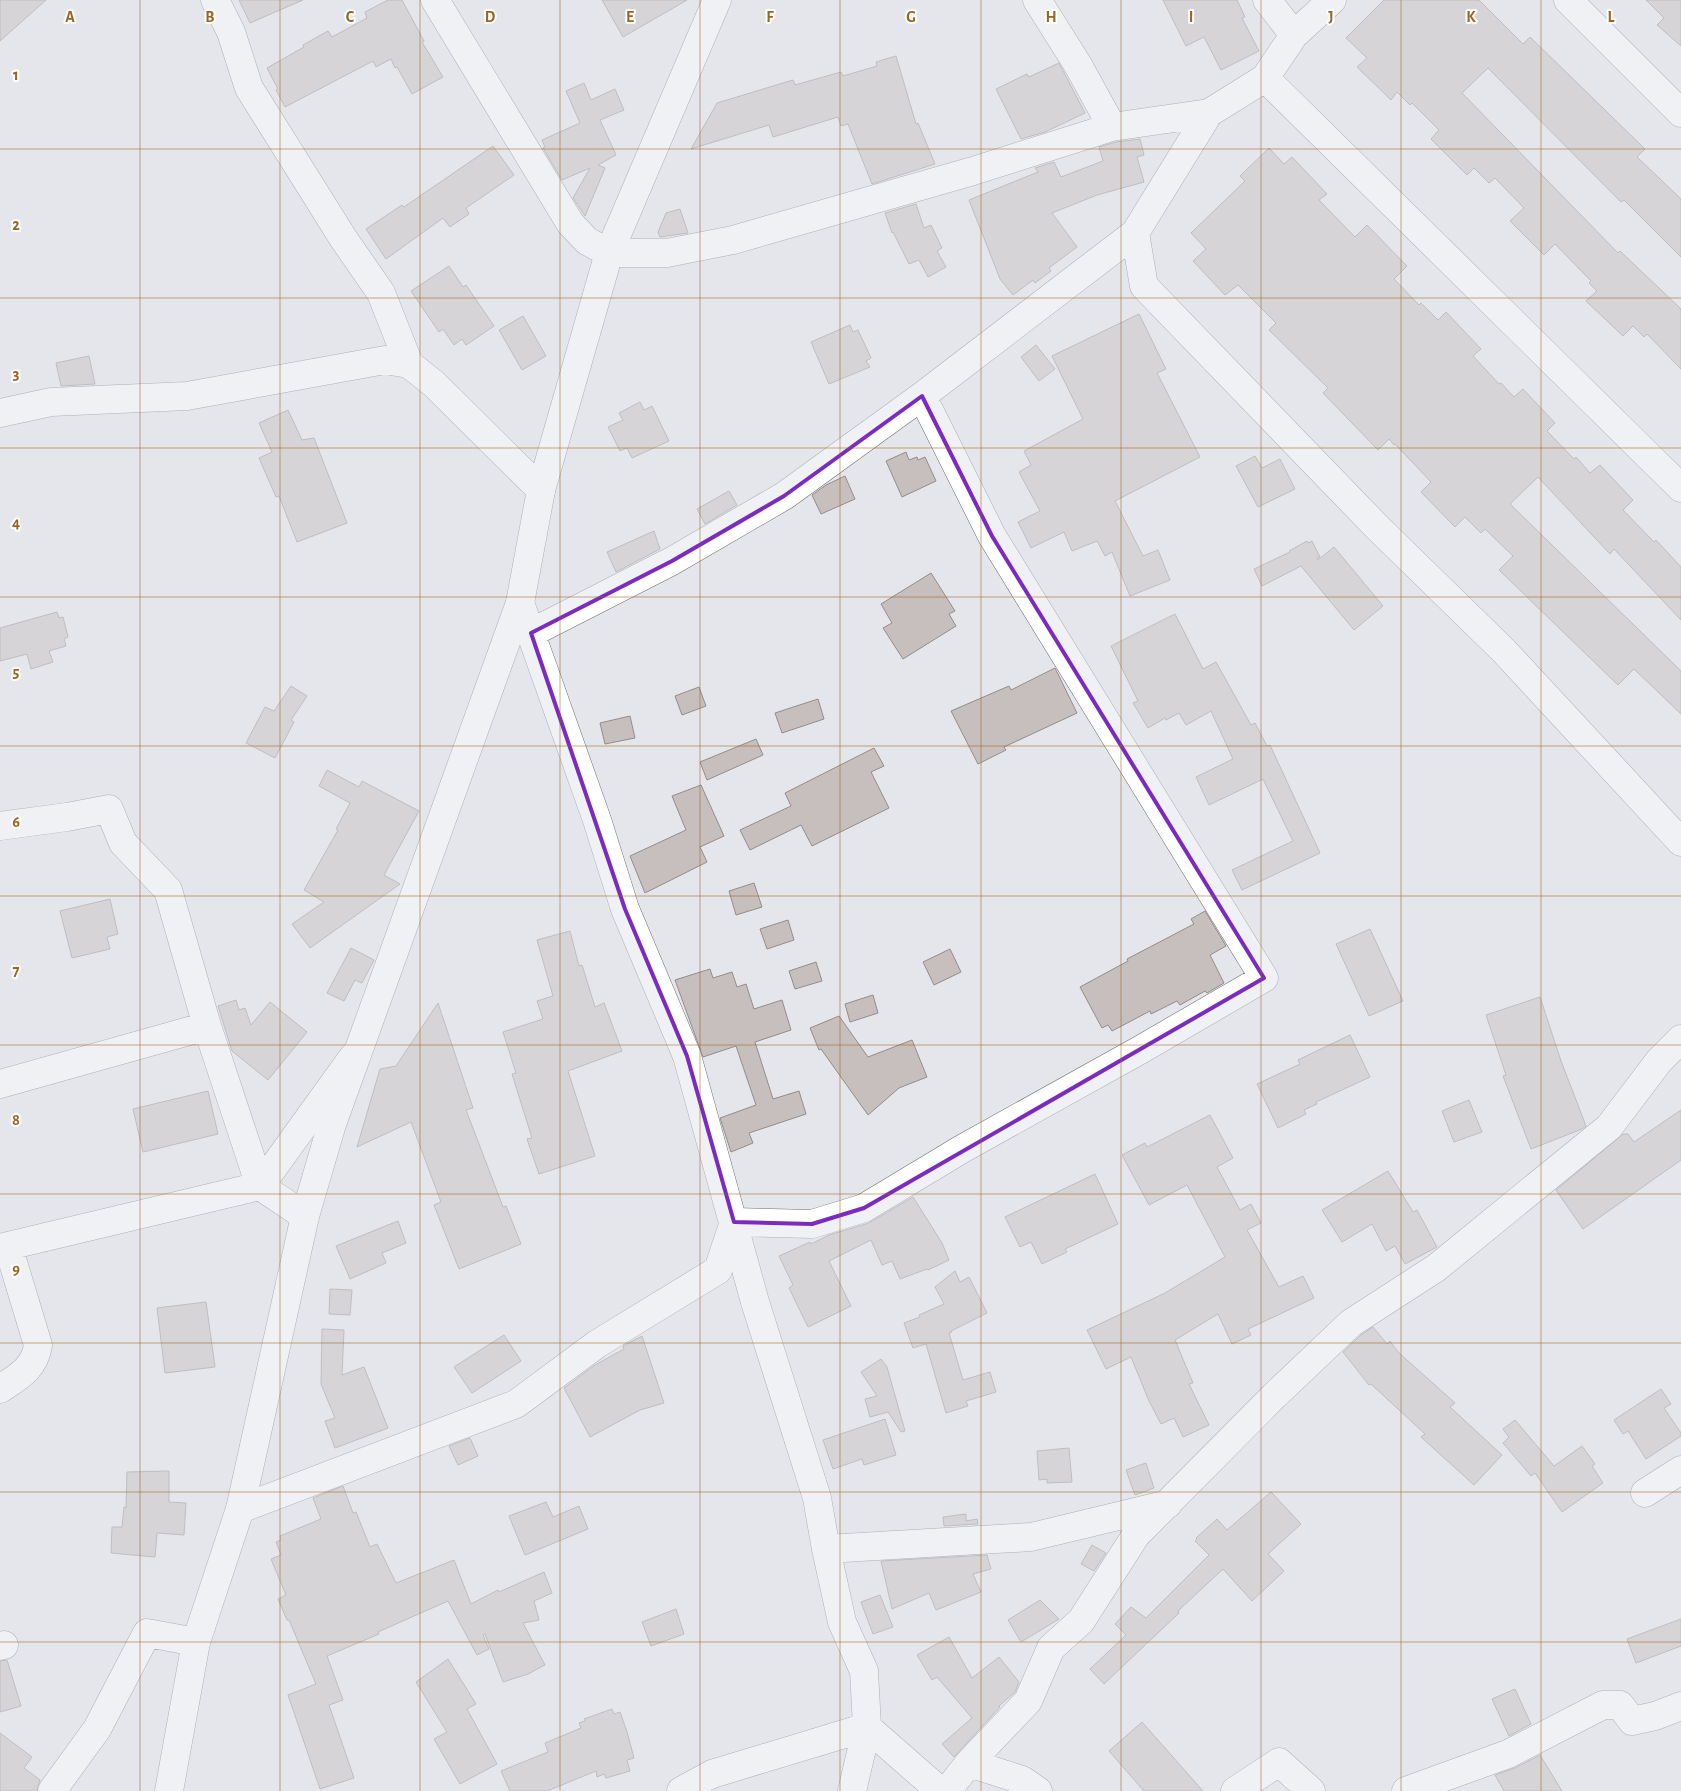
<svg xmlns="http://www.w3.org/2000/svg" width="1681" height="1791" viewBox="0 0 1681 1791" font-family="'Alegreya Sans',sans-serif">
  <rect width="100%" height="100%" fill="#e4e6ec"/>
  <!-- building -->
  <path fill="#c7bfbd" stroke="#948c8a" d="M 0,0 L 46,0 L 0,41 Z
    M 239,0 L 303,0 L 250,23 Z
    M 388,0 L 402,0 L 424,41 L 422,42 L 443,77 L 412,94 L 397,67 L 395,68 L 391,59 L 376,67 L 373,61 L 285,107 L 276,90 L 278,89 L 267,68 L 304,47 L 303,45 L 328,31 L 332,37 L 367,18 L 365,12 Z
    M 602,0 L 687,0 L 623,37 Z
    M 1163,0 L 1237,0 L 1245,17 L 1242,18 L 1259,51 L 1221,70 L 1204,37 L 1186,46 Z
    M 1384,0 L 1479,0 L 1523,44 L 1530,37 L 1645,149 L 1637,157 L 1681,199 L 1681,257 L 1624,200 L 1621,202 L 1488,68 L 1462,93 L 1618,253 L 1620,251 L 1681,309 L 1681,369 L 1647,334 L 1644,337 L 1633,326 L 1623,336 L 1586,301 L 1597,291 L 1589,283 L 1591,281 L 1555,244 L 1544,255 L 1510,221 L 1524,208 L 1495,178 L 1489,183 L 1474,168 L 1467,175 L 1431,139 L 1439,130 L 1412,103 L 1410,105 L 1397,92 L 1391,100 L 1357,67 L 1367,58 L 1346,38 Z
    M 1646,0 L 1681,0 L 1681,46 L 1657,25 L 1664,18 Z
    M 896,56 L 916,124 L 918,123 L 935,164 L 872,184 L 848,124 L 841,126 L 838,117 L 773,137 L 769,125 L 691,149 L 717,103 L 793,80 L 795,85 L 841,72 L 843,76 L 877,66 L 876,62 Z
    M 1059,63 L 1085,113 L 1045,132 L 1021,139 L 996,89 L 1027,74 L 1029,77 Z
    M 584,83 L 591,100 L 615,89 L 624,110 L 600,120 L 616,155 L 598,165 L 605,168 L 585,216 L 573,198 L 590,168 L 562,180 L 543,148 L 545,147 L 542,140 L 580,123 L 566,91 Z
    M 1140,139 L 1144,155 L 1137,157 L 1144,182 L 1097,195 L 1052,213 L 1077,247 L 1049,268 L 1051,271 L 1035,283 L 1033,280 L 1013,295 L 1000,279 L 969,200 L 1038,172 L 1035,168 L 1054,162 L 1061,177 L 1103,161 L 1099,147 L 1116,142 Z
    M 493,146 L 514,175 L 466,208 L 469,214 L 450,227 L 443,218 L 386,259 L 366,229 L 402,205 L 404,207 Z
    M 1269,148 L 1284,164 L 1292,157 L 1327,194 L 1319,200 L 1355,237 L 1367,225 L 1407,266 L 1394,279 L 1419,305 L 1421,303 L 1438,320 L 1446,312 L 1481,349 L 1473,356 L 1499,384 L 1501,383 L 1514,397 L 1523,389 L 1555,423 L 1547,431 L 1574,459 L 1576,457 L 1590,473 L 1600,465 L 1633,500 L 1623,510 L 1654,542 L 1656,540 L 1681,567 L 1681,620 L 1614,549 L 1610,554 L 1538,477 L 1510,504 L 1681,671 L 1681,714 L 1634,669 L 1618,685 L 1499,570 L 1513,556 L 1485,529 L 1481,533 L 1465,517 L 1455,527 L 1421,492 L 1431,482 L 1395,444 L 1394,445 L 1389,439 L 1378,450 L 1323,393 L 1328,388 L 1269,330 L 1276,323 L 1238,285 L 1225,295 L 1193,261 L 1206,249 L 1191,233 L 1245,181 L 1240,176 Z
    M 916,204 L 924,228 L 931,225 L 942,248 L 937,251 L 946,267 L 928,277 L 919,260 L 909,264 L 893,232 L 892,233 L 885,213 Z
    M 680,209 L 688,233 L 660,237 L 658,232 L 666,213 Z
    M 449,266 L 463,287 L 466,285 L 494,326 L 466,345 L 462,339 L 454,345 L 443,329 L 439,332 L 411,291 Z
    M 1139,314 L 1166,369 L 1157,373 L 1200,457 L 1115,501 L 1143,556 L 1158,550 L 1170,580 L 1130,596 L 1112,552 L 1105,556 L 1097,541 L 1072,551 L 1064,532 L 1031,548 L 1018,522 L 1040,511 L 1019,472 L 1031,465 L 1024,451 L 1083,419 L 1052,356 Z
    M 523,316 L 546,356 L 522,370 L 499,330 Z
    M 850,325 L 853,332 L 858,330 L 871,358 L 866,361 L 870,367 L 829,384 L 811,342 Z
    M 1036,345 L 1055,369 L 1039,381 L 1021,357 Z
    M 89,356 L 95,384 L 61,386 L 56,363 Z
    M 640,402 L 644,410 L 652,406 L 669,441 L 632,458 L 627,448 L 620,451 L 608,427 L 623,420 L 619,413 Z
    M 288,410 L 302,440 L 314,438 L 347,523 L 297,542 L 279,496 L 276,497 L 259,458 L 272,452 L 259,423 Z
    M 906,452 L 909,460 L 917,457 L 918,460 L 925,457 L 936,481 L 902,497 L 886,461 Z
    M 1255,456 L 1262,468 L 1280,459 L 1295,489 L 1258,507 L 1236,466 Z
    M 845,476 L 855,499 L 821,514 L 812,495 L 826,485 Z
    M 729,491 L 737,505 L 705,524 L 697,509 Z
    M 654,531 L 660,549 L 616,572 L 607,552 Z
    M 1307,541 L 1308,543 L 1312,541 L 1320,557 L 1317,558 L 1318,560 L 1334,547 L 1383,606 L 1354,630 L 1301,566 L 1262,586 L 1254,569 L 1290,552 L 1289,551 Z
    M 931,573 L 955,611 L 949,614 L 956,626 L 903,659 L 883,628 L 892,623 L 881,604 Z
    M 57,612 L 59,618 L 63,617 L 68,637 L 64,639 L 66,646 L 49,651 L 53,662 L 31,669 L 27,654 L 0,661 L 0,628 Z
    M 1175,614 L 1203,669 L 1216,662 L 1251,725 L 1255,723 L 1267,746 L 1270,745 L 1320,853 L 1242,890 L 1232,870 L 1293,841 L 1263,779 L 1209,805 L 1196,777 L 1233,759 L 1211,711 L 1186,725 L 1179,713 L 1166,720 L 1165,718 L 1148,728 L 1133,703 L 1138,701 L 1111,646 Z
    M 1055,668 L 1077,713 L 1004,747 L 1006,750 L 978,764 L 951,711 L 1009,686 L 1011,690 Z
    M 291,686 L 307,696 L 291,720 L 294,722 L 275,758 L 246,743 L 265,707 L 274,711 Z
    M 699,687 L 706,706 L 682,715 L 675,696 Z
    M 818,699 L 824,719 L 782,733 L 775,713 Z
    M 630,716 L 635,738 L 605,744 L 600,723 Z
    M 756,739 L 763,755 L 707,780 L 700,762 Z
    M 874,748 L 884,766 L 871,772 L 889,808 L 812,846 L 801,825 L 750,850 L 740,830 L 791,806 L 785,793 Z
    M 327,770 L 359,787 L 362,781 L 419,811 L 384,875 L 400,884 L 310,948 L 292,924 L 324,902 L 304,890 L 338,830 L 336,829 L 350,803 L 319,786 Z
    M 701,785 L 724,836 L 700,847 L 707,862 L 645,893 L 630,856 L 686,830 L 672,796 Z
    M 754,883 L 762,907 L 736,915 L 729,891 Z
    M 110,899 L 118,934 L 107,937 L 110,949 L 72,958 L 60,911 Z
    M 1205,911 L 1226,946 L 1210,955 L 1224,983 L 1207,993 L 1205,991 L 1180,1005 L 1177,1001 L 1151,1014 L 1150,1011 L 1112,1031 L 1108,1025 L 1102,1028 L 1080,987 L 1128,961 L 1127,959 L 1194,924 L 1191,919 Z
    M 788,920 L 794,940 L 767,949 L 760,929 Z
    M 1370,929 L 1403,1001 L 1369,1016 L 1336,944 Z
    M 570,931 L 579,966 L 582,965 L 595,1007 L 604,1003 L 622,1051 L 568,1071 L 595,1156 L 539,1174 L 527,1139 L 532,1138 L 512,1074 L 516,1073 L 503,1032 L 543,1019 L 537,1001 L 553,996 L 537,940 Z
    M 351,948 L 374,960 L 362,983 L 355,980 L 344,1001 L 327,993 Z
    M 950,949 L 961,972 L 934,985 L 923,962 Z
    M 816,962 L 822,981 L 795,989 L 789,971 Z
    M 710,969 L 713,978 L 732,972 L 737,987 L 746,984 L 754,1009 L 782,1000 L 791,1030 L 755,1042 L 773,1099 L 799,1091 L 806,1114 L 749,1133 L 753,1143 L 731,1152 L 720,1118 L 756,1105 L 736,1046 L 703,1057 L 675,980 Z
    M 873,995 L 878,1013 L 850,1022 L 845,1004 Z
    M 1540,997 L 1561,1061 L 1586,1126 L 1582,1129 L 1531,1149 L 1503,1076 L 1506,1075 L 1486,1015 Z
    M 236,1000 L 239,1010 L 245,1008 L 251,1025 L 270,1002 L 307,1032 L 268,1080 L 232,1051 L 218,1006 Z
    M 438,1003 L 473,1108 L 466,1110 L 503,1207 L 506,1206 L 521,1244 L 459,1269 L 434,1205 L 441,1202 L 411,1122 L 357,1147 L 380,1069 L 396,1066 Z
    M 839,1016 L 868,1057 L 912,1040 L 927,1077 L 899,1088 L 868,1115 L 821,1049 L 819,1050 L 810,1028 Z
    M 1350,1035 L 1370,1077 L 1316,1102 L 1317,1104 L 1304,1110 L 1306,1114 L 1278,1128 L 1257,1084 L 1300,1064 L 1298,1060 Z
    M 208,1091 L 218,1134 L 143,1152 L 133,1109 Z
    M 1469,1100 L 1482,1132 L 1454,1142 L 1442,1111 Z
    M 1681,1110 L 1681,1160 L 1583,1229 L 1556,1190 L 1623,1134 L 1628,1134 L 1634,1142 Z
    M 1210,1115 L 1233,1158 L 1217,1167 L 1240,1210 L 1251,1204 L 1261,1223 L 1247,1230 L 1279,1287 L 1303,1276 L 1314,1298 L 1248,1329 L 1251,1335 L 1232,1344 L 1218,1314 L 1175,1340 L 1193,1383 L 1189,1384 L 1209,1425 L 1183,1437 L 1174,1418 L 1161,1424 L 1149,1401 L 1131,1357 L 1106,1369 L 1087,1330 L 1165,1293 L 1225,1257 L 1187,1185 L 1149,1205 L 1122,1155 L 1145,1143 L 1147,1147 Z
    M 1388,1171 L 1413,1212 L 1417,1210 L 1437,1247 L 1405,1264 L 1395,1246 L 1386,1251 L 1372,1224 L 1342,1242 L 1322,1210 Z
    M 1095,1174 L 1118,1224 L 1065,1249 L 1067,1252 L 1042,1264 L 1031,1242 L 1020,1247 L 1005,1217 Z
    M 913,1197 L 942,1243 L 949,1260 L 928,1270 L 927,1269 L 900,1279 L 892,1261 L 882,1265 L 871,1240 L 829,1261 L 851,1306 L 808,1327 L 789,1288 L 793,1285 L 779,1256 L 810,1242 L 811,1244 L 829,1235 L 869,1223 Z
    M 398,1221 L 406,1243 L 382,1253 L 386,1263 L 350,1279 L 336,1246 Z
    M 955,1271 L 960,1282 L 969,1277 L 987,1313 L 951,1331 L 952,1332 L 949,1333 L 963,1380 L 990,1372 L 996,1392 L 966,1401 L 968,1406 L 946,1413 L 926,1344 L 913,1348 L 904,1323 L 920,1317 L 919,1315 L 944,1304 L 935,1287 Z
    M 330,1289 L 352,1290 L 350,1315 L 329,1314 Z
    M 206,1302 L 215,1367 L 165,1373 L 157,1308 Z
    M 1373,1327 L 1387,1344 L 1390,1341 L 1398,1352 L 1455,1403 L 1450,1407 L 1502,1455 L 1474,1485 L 1421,1437 L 1425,1434 L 1371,1384 L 1369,1385 L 1343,1352 L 1361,1335 Z
    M 322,1329 L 344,1330 L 342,1375 L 364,1367 L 388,1428 L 335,1448 L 325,1421 L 335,1418 L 321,1384 Z
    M 504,1335 L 521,1361 L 472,1393 L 454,1367 Z
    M 642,1336 L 664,1403 L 640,1410 L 590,1437 L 564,1388 L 595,1365 L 624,1349 L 623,1346 Z
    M 881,1359 L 887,1367 L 905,1431 L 901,1432 L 888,1412 L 870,1417 L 865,1399 L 877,1396 L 861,1372 Z
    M 1661,1389 L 1671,1404 L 1664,1408 L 1681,1433 L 1681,1436 L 1646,1459 L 1628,1431 L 1623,1434 L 1614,1420 Z
    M 885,1419 L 896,1455 L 864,1465 L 862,1459 L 833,1469 L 823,1440 Z
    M 1515,1420 L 1554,1466 L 1582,1446 L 1595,1464 L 1592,1466 L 1603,1483 L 1562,1512 L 1535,1473 L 1531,1476 L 1503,1443 L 1509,1437 L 1503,1429 Z
    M 470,1438 L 478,1456 L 458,1465 L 449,1446 Z
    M 1069,1448 L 1072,1482 L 1047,1483 L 1047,1479 L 1039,1480 L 1037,1451 Z
    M 1146,1463 L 1154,1488 L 1135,1495 L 1126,1470 Z
    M 169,1471 L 169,1502 L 186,1503 L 184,1535 L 157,1533 L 155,1557 L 111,1553 L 112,1527 L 122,1527 L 124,1507 L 126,1508 L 127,1472 Z
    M 343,1486 L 353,1513 L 356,1512 L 370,1547 L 377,1544 L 396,1583 L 454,1560 L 471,1604 L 498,1590 L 499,1592 L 544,1572 L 552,1593 L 534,1601 L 539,1620 L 523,1623 L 545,1665 L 528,1674 L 503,1682 L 485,1634 L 483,1635 L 489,1649 L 477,1655 L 448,1601 L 378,1632 L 379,1634 L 327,1656 L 343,1700 L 329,1705 L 354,1778 L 320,1789 L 288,1695 L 316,1684 L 289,1620 L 287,1620 L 278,1599 L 286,1595 L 271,1559 L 281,1555 L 276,1542 L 281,1540 L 280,1536 L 321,1519 L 313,1498 Z
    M 1271,1492 L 1301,1524 L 1268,1554 L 1284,1571 L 1252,1601 L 1223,1569 L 1178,1611 L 1179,1613 L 1104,1684 L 1090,1669 L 1126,1635 L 1115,1624 L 1131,1607 L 1146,1618 L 1209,1555 L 1195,1541 L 1197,1539 L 1196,1538 L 1217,1519 L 1227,1530 Z
    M 546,1502 L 553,1517 L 579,1506 L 588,1529 L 525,1555 L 509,1516 Z
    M 966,1514 L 966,1521 L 977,1519 L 978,1524 L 944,1526 L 943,1517 Z
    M 1092,1545 L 1106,1553 L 1094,1571 L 1081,1564 Z
    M 987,1555 L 991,1569 L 973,1574 L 981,1592 L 936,1610 L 929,1593 L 892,1609 L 881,1561 Z
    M 880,1595 L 893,1627 L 873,1634 L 861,1602 Z
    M 1040,1600 L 1059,1619 L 1021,1642 L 1008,1620 Z
    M 676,1609 L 684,1634 L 651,1646 L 642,1622 Z
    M 1681,1619 L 1681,1646 L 1636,1663 L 1627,1639 Z
    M 949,1637 L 972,1678 L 999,1657 L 1019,1682 L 1015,1692 L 999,1706 L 1000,1707 L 954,1757 L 942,1744 L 972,1718 L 937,1677 L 932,1680 L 917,1655 Z
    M 448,1659 L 476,1704 L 467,1709 L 497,1764 L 460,1784 L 434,1739 L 447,1732 L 416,1682 Z
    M 7,1660 L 21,1706 L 0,1712 L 0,1661 Z
    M 1515,1689 L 1531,1724 L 1509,1736 L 1492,1699 Z
    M 612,1709 L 614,1714 L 620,1712 L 627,1732 L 634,1758 L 627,1760 L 630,1771 L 606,1778 L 604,1774 L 597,1777 L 596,1771 L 547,1791 L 510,1791 L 501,1771 L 548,1752 L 545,1743 L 581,1728 L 579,1723 L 585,1721 L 584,1719 Z
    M 1142,1722 L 1203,1791 L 1144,1791 L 1109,1751 Z
    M 0,1733 L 32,1757 L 24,1768 L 40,1780 L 37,1791 L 0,1791 Z
    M 1540,1755 L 1562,1791 L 1504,1791 L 1495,1775 L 1515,1768 Z"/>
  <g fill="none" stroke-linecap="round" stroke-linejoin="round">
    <defs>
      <path id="minor" d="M 215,0 L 231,32 L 249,88 L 343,238 L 381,293 L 409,364
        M 435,0 L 570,223 L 587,241 L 609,253 L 667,253 L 733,240 L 973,171 L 1112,127 L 1209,113
        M 1037,0 L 1078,65 L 1112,127
        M 1267,0 L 1294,35
        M 1332,0 L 1294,35 L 1265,78 L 1209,113 L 1135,233 L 1144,286 L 1377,527 L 1504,651 L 1681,842
        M 1568,0 L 1681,113
        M 1265,78 L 1681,488
        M 0,413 L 51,402 L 187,396 L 385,360 L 409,364 L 434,384 L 541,490
        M 520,603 L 597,820 L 625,909 L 687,1056 L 755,1302 L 817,1498 L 826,1549 L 842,1622 L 864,1671 L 867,1727 L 852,1791
        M 531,633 L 672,561 L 784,496 L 922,396 L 1135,233
        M 0,826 L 67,817 L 109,809 L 123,843 L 168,890 L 207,1026 L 260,1186
        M 0,1084 L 207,1026
        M 260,1186 L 353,1057
        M 0,1248 L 260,1186 L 305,1216
        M 0,1389 C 18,1377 35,1368 38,1345 L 8,1246
        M 1645,1493 L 1681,1470
        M 240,1509 L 516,1404 L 597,1344 L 718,1270 L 734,1222 L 812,1224 L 864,1208 L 962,1149 L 1140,1050 L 1264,978 L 992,536 L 922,396
        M 826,1549 L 1031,1537 L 1168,1504
        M 0,1646 L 4,1645
        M 969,1763 L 1028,1701 L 1051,1648 L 1081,1621 L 1136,1535 L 1274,1396 L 1351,1323 L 1436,1268 L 1609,1127 L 1659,1061 L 1681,1039
        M 52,1791 L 97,1729 L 147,1633 L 196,1642
        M 681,1791 L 712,1774 L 867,1727 L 940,1791
        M 947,1791 L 969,1763 L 1022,1780 L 1038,1791
        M 1235,1791 L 1279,1762 L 1311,1791
        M 1406,1791 L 1508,1754 L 1603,1705 L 1620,1705 L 1632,1721 L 1655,1716 L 1681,1706"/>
      <path id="tertiary" d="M 169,1791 L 196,1642 L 240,1509 L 305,1216 L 332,1124 L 520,603 L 541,490 L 609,253 L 717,0"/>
    </defs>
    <!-- minor casing -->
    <use href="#minor" stroke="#6e6f75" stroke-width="29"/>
    <!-- tertiary casing -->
    <use href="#tertiary" stroke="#6e6f75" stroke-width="29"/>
    <!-- minor -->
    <use href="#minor" stroke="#fff" stroke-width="28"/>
    <!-- tertiary -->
    <use href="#tertiary" stroke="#fff" stroke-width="28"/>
  </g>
  <!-- marked area -->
  <path d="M0 0H1681V1791H0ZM 922,396 L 992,536 L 1264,978 L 864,1208 L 812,1224 L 734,1222 L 687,1056 L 625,909 L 531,633 L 672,561 L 784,496 Z" fill="#e4e6ec" fill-opacity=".55" fill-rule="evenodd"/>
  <path fill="none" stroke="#7b2cbf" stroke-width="4" stroke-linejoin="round" d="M 922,396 L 992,536 L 1264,978 L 864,1208 L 812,1224 L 734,1222 L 687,1056 L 625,909 L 531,633 L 672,561 L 784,496 Z"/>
  <!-- grid -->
  <path fill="none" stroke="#9c651f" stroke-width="1" stroke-opacity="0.55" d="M 140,0 L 140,1791M 280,0 L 280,1791M 420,0 L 420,1791M 560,0 L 560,1791M 700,0 L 700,1791M 840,0 L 840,1791M 981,0 L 981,1791M 1121,0 L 1121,1791M 1261,0 L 1261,1791M 1401,0 L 1401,1791M 1541,0 L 1541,1791M 0,149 L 1681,149M 0,298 L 1681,298M 0,448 L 1681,448M 0,597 L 1681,597M 0,746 L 1681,746M 0,896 L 1681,896M 0,1045 L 1681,1045M 0,1194 L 1681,1194M 0,1343 L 1681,1343M 0,1492 L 1681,1492M 0,1642 L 1681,1642"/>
  <g font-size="16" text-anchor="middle" font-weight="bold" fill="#9c651f" stroke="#fff" stroke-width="4" stroke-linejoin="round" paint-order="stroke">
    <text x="70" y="22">A</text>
    <text x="210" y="22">B</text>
    <text x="350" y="22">C</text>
    <text x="490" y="22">D</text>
    <text x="630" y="22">E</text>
    <text x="770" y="22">F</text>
    <text x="911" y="22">G</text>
    <text x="1051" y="22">H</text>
    <text x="1191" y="22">I</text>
    <text x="1331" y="22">J</text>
    <text x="1471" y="22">K</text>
    <text x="1611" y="22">L</text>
    <text x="16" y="80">1</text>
    <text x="16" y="230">2</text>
    <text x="16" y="379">3</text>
    <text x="16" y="528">4</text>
    <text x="16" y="677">5</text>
    <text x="16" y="827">6</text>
    <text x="16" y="976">7</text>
    <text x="16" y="1125">8</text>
    <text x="16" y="1274">9</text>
  </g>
</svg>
